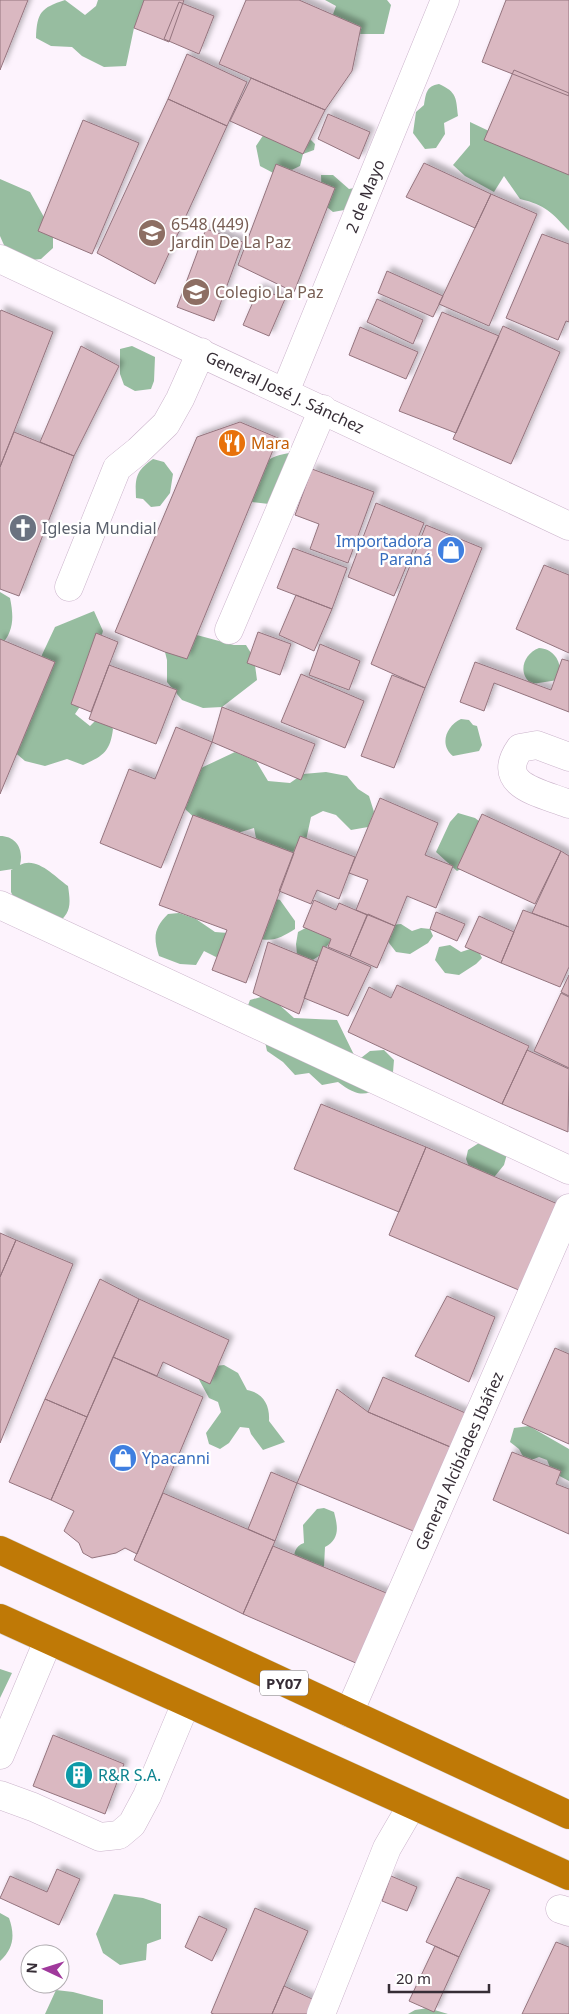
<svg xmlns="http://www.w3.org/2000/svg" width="569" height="2014" viewBox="0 0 569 2014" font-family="'Noto Sans',sans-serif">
  <defs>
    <filter id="shadow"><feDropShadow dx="4.5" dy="-4.5" stdDeviation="2.5" flood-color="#0004"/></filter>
  </defs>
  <rect width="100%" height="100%" fill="#fdf3fd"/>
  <!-- forest -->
  <path fill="#97bda0" d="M 65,0 L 85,15 L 96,6 L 98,0 L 159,0 L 134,28 L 126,66 L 104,67 L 82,56 L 72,47 L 51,46 L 36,38 C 37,12 41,8 65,0 Z
    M 325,0 L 387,0 L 391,5 L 384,34 L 359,34 L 332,17 L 336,6 Z
    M 439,84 C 457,92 456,98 458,116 L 444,123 L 445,134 L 436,148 L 425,149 L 413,133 L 416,112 L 424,105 C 426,94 426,86 439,84 Z
    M 470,122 L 569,169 L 569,231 C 552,213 546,205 520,199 L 504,176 L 494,192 L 465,176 L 453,165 L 470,145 Z
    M 268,128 L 308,137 L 315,144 L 314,150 L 303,154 L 300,166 L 279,176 L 260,166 L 256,146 Z
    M 321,175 L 333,175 L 349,189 L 354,188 L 350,209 L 333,212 L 322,203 Z
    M 0,179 L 30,192 L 45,219 L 53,225 L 53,248 L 41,259 L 22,261 L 7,252 L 0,236 Z
    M 132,346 L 155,357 L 154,381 L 151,389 L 135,391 L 124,385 L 120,374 L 120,349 Z
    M 289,453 L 304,475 L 269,504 L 252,502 L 246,491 C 258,467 262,458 289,453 Z
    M 153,459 L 164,462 L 173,474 L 170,493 L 160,506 L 151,507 L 143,499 L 136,498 C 135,477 136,471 153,459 Z
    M 0,592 L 10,598 C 14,618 14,631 0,647 Z
    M 94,611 L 103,631 L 81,705 L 75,714 L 90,726 L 99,717 L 106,719 L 113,729 C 110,752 103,756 83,765 L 67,759 L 45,766 L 25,761 L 11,749 L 33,674 L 55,627 Z
    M 193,634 L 234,645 L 246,645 L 254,658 L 257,680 L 222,707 L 203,708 L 182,700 L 167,682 L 167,660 L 165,652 Z
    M 539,648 C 555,649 564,664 558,680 L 532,684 C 517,674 523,654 539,648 Z
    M 461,719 L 469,720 L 473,725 L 477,726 L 482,745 L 479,751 L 453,756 C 439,745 446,726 461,719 Z
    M 235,752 L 256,761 L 268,781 L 290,783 L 303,774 L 326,772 L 347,776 L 358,789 L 369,796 L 374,812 L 368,827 L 351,830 L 336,815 L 323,811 L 311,817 L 305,845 L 293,855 L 268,852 L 256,838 L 254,828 L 231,835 L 210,832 L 185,809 L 201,768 Z
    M 458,813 L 475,818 L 498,836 L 495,852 L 457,871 L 436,852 L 450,822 Z
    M 0,836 C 16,836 24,849 20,865 C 37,856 55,877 68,886 C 71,906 71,913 55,926 L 21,914 L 11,892 L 11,870 L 13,869 L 0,871 Z
    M 273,898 L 280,900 L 295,921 L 295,929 C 282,937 272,943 258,938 Z
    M 179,913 L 196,919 L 215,932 L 228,933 L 230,953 L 216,957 L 204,951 L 196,965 L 180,964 L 159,956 C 153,937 154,928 168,914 Z
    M 315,923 L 328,932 L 331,941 L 319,956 L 311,961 L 297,954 L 296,944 L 298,932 Z
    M 401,924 L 412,931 L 421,928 L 430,929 L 433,936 L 428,943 L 410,954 L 396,952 L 386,939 L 390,925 Z
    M 450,945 L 461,952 L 470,949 L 478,950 L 482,958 L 476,964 L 459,975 L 445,973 L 435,960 L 439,947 Z
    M 261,997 L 275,1001 L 294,1018 L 337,1020 L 357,1061 L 370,1051 L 384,1050 L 394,1060 L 393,1072 C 373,1093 365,1103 338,1082 L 322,1085 L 309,1073 L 295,1075 L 283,1062 L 267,1051 L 264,1037 L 247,1008 L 250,1000 Z
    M 479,1143 L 507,1154 L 504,1165 L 495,1176 L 483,1178 L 473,1177 L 466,1159 L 468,1150 Z
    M 224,1365 L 238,1373 L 247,1390 C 263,1393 270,1405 269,1421 L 285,1442 L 263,1450 L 251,1434 L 249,1428 L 240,1427 L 229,1443 L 220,1449 L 209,1444 L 206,1433 L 221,1412 L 218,1402 L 209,1398 L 196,1374 L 206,1367 Z
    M 529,1426 L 569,1449 L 569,1481 L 552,1472 L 547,1460 L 539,1457 L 526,1462 L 519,1449 L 510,1442 L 514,1428 Z
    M 324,1508 L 334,1512 C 338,1527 340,1539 325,1547 L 324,1567 L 306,1574 L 294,1569 C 294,1559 292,1547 304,1543 L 303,1525 L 317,1509 Z
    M 0,1669 L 12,1673 L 0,1698 Z
    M 114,1894 L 143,1898 L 161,1904 L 161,1939 L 147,1944 L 146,1960 L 120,1965 L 103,1953 L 96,1934 Z
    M 0,1913 L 9,1918 C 15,1935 14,1948 0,1961 Z
    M 56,1990 L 73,1992 L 103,2000 L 103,2014 L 45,2014 Z
    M 428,2008 L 448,2014 L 408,2014 L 415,2010 Z"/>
  <!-- building -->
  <path fill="#dab8c1" stroke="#94747e" filter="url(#shadow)" d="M 0,0 L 28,0 L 0,70 Z
    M 144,0 L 184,0 L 169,42 L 134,28 Z
    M 246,0 L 299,0 L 361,27 L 352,71 L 325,110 L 219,64 Z
    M 506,0 L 569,0 L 569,96 L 482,62 Z
    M 179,2 L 214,16 L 199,54 L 164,39 Z
    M 187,54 L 247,82 L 227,126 L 168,99 Z
    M 514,70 L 569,93 L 569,175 L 484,140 Z
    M 251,78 L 325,110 L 303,154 L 230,121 Z
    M 168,99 L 227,126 L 155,284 L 97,253 Z
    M 328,114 L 370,132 L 359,159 L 318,139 Z
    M 83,120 L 139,143 L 92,254 L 38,231 Z
    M 424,163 L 491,194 L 475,228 L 406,197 Z
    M 276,164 L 335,188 L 294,292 L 238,265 Z
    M 491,194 L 537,214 L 489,326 L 439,304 Z
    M 206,229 L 243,242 L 214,321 L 177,307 Z
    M 542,234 L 569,244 L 569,322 L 566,321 L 558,340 L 506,318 Z
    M 387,271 L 443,296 L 433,317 L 378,293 Z
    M 259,288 L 285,299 L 269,336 L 243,325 Z
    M 377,299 L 423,320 L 413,344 L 367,322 Z
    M 1,310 L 53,332 L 0,467 L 0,312 Z
    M 442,312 L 499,336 L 456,433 L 399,411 Z
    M 503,326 L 560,352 L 511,464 L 453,439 Z
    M 360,327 L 418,352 L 406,379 L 349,355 Z
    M 81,346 L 119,366 L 74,456 L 40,442 Z
    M 240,422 L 278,438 L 187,659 L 165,652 L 115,632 L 197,437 Z
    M 14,432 L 74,456 L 19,596 L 0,589 L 0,467 Z
    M 312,469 L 374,492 L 348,563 L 310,549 L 319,524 L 295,515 Z
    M 376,503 L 424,523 L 394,596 L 348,577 Z
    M 426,525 L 482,548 L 425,688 L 371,664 Z
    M 293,548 L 347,568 L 332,609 L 277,588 Z
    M 544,565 L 569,575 L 569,653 L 516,629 Z
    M 296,595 L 332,609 L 314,651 L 279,635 Z
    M 258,632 L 291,644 L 280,675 L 247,663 Z
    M 96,633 L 118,642 L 91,712 L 71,704 Z
    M 0,639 L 55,662 L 0,794 Z
    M 320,644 L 360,661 L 349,690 L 309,675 Z
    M 562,659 L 569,661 L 569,712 L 494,683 L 484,711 L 460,702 L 475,662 L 551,690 Z
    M 109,665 L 177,690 L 156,744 L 89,719 Z
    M 301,674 L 364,701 L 345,748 L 281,722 Z
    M 392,675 L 425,688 L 394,768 L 361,756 Z
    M 222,707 L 315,744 L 301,780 L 212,742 Z
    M 176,727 L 212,742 L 161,868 L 100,843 L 129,769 L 155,779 Z
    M 380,798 L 438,823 L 425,855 L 453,866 L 436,908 L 407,896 L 395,926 L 356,910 L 368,880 L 349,873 Z
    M 482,814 L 561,851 L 535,904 L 457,868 Z
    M 193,815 L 294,853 L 246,983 L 212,970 L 227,930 L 159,905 Z
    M 300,836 L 355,857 L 339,899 L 317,890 L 311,904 L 279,891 Z
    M 561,851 L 569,856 L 569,927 L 532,913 Z
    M 314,900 L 336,910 L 339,903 L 367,915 L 350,956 L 328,947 L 331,939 L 303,927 Z
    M 523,910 L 569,927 L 569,967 L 560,987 L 501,963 Z
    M 436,912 L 465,924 L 457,941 L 430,929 Z
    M 368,914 L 395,926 L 377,968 L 350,956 Z
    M 479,916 L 514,932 L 501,963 L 465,947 Z
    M 268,942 L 317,962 L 299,1014 L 253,993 Z
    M 323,946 L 371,967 L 348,1016 L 304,998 Z
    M 569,975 L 569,996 L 561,992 Z
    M 397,985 L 529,1046 L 502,1104 L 348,1032 L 369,987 L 391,998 Z
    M 561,993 L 569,997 L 569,1068 L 534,1051 Z
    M 527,1050 L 569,1069 L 568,1132 L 502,1104 Z
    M 321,1104 L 426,1147 L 399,1212 L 294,1169 Z
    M 426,1147 L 560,1205 L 521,1291 L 389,1235 Z
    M 0,1233 L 16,1240 L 0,1277 Z
    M 16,1240 L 73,1264 L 0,1443 L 0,1277 Z
    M 100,1279 L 139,1299 L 87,1417 L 45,1399 Z
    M 447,1296 L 495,1317 L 469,1382 L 415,1356 Z
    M 139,1299 L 229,1340 L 210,1384 L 163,1362 L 157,1376 L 113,1357 Z
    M 555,1348 L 569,1354 L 569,1444 L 522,1423 Z
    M 113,1357 L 203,1397 L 137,1554 L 125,1548 L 116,1553 L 92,1558 L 83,1553 L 79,1543 L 64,1531 L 74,1511 L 51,1500 Z
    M 383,1377 L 470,1415 L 455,1449 L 368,1412 Z
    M 337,1389 L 368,1412 L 455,1449 L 418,1533 L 297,1483 Z
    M 45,1399 L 87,1417 L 51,1500 L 9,1482 Z
    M 512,1452 L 561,1471 L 556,1484 L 569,1489 L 569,1534 L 493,1500 Z
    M 271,1472 L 297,1483 L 275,1541 L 248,1529 Z
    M 163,1493 L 275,1541 L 243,1614 L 134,1560 Z
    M 273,1546 L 396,1597 L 365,1667 L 243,1614 Z
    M 53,1735 L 124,1764 L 105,1814 L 33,1786 Z
    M 57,1869 L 80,1879 L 59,1925 L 0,1898 L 10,1876 L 47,1892 Z
    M 391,1876 L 417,1887 L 407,1911 L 382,1901 Z
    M 457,1877 L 490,1890 L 459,1957 L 426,1942 Z
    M 255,1908 L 308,1931 L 272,2014 L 214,2014 L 211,2013 Z
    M 199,1916 L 227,1929 L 212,1961 L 185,1947 Z
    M 556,1942 L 569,1947 L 569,2014 L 522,2014 Z
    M 435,1946 L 459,1957 L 434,2012 L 409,2001 Z
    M 284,1986 L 321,2003 L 316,2014 L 272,2014 Z"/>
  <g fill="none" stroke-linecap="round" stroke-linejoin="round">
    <defs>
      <path id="minor" d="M 0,259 L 569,526
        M 285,392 L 445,0
        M 69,587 L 117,468 L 138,451 L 166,424 L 180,399 L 201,352
        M 229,630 L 323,409
        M 569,757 L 537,745 L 520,748 C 493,786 542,793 569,804
        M 0,905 L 569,1170
        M 349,1713 L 569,1208
        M 0,1755 L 48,1641
        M 0,1795 L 33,1807 L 100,1837 L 119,1835 L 132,1824 L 147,1796 L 186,1703
        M 560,1909 L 569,1912
        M 321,2014 L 387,1848 L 412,1805"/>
      <path id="highway" d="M 0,1550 L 569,1815
        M 0,1618 L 569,1876"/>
    </defs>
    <!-- minor casing -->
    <use href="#minor" stroke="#cbb4cb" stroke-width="29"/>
    <!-- highway casing -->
    <use href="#highway" stroke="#d7d5d7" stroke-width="29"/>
    <!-- minor -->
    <use href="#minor" stroke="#fff" stroke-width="28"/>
    <!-- highway -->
    <use href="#highway" stroke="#bf7906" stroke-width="28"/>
  </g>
  <!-- icons -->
  <defs>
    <symbol id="school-disc" viewBox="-11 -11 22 22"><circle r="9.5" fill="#8d6e63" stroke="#fff"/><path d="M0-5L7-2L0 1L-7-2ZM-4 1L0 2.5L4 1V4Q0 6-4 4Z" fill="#fff"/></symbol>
    <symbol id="restaurant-disc" viewBox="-11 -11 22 22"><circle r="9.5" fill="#e8710a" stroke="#fff"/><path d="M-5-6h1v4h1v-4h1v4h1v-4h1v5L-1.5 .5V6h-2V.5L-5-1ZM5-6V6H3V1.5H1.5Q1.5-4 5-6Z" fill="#fff"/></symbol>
    <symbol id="church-disc" viewBox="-11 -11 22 22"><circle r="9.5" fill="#6b7280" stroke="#fff"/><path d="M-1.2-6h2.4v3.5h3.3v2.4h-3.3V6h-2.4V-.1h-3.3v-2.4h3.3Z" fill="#fff"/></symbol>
    <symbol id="shop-disc" viewBox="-11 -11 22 22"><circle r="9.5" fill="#3f7fe0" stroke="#fff"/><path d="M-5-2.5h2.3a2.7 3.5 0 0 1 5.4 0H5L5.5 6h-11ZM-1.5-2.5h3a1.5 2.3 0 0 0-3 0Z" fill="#fff"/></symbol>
    <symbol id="building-disc" viewBox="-11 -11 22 22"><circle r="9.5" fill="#0f9aa8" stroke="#fff"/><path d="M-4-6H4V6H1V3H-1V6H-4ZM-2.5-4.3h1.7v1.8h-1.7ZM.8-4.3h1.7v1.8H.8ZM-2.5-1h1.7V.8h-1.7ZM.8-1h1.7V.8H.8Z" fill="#fff"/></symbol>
  </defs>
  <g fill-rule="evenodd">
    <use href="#school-disc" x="136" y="217" width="32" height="32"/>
    <use href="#school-disc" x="180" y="276" width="32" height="32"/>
    <use href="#restaurant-disc" x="216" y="427" width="32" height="32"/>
    <use href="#church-disc" x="7" y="512" width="32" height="32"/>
    <use href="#shop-disc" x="435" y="534" width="32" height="32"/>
    <use href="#shop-disc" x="107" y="1442" width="32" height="32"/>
    <use href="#building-disc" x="63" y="1759" width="32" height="32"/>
  </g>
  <g text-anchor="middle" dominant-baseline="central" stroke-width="4.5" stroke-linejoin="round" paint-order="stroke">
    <!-- shield labels -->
    <rect fill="#fff" stroke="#726c72" stroke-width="1" x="260" y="1670.5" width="48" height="25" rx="4"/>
    <g font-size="15" font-weight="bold" fill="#362d36">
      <text x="284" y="1683">PY07</text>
    </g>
    <!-- street labels -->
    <g font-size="16" fill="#362d36" stroke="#fff">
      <text transform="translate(365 196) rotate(-68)">2 de Mayo</text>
      <text transform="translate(285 392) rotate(25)">General José J. Sánchez</text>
      <text transform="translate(459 1461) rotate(-66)">General Alcibíades Ibáñez</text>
    </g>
    <!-- education labels -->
    <g font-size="16" fill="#785e54" stroke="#fff" text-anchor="start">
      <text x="171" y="224">6548 (449)<tspan x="171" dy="18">Jardin De La Paz</tspan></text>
      <text x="215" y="292">Colegio La Paz</text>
    </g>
    <!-- food labels -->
    <g font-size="16" fill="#c56008" stroke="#fff" text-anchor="start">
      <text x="251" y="443">Mara</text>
    </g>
    <!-- worship labels -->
    <g font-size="16" fill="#5b616d" stroke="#fff" text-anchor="start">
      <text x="42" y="528">Iglesia Mundial</text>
    </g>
    <!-- shop labels -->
    <g font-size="16" fill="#366cbe" stroke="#fff" text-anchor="end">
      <text x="432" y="541">Importadora<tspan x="432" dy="18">Paraná</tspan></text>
      <text x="142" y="1458" text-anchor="start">Ypacanni</text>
    </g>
    <!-- culture labels -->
    <g font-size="16" fill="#0d838f" stroke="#fff" text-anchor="start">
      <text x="98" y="1775">R&amp;R S.A.</text>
    </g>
  </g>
  <!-- north arrow -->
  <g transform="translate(45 1969) rotate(274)"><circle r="24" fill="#ffffff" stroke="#afabaf"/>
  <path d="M0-4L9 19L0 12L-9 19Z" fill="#a0399c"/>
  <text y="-8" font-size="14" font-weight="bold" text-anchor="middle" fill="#362d36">N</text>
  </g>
  <!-- scale -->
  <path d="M389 1984v8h100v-8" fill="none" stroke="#362d36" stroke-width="2.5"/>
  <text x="396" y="1984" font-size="15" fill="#362d36" stroke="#ffffff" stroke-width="4" paint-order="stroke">20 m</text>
</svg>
